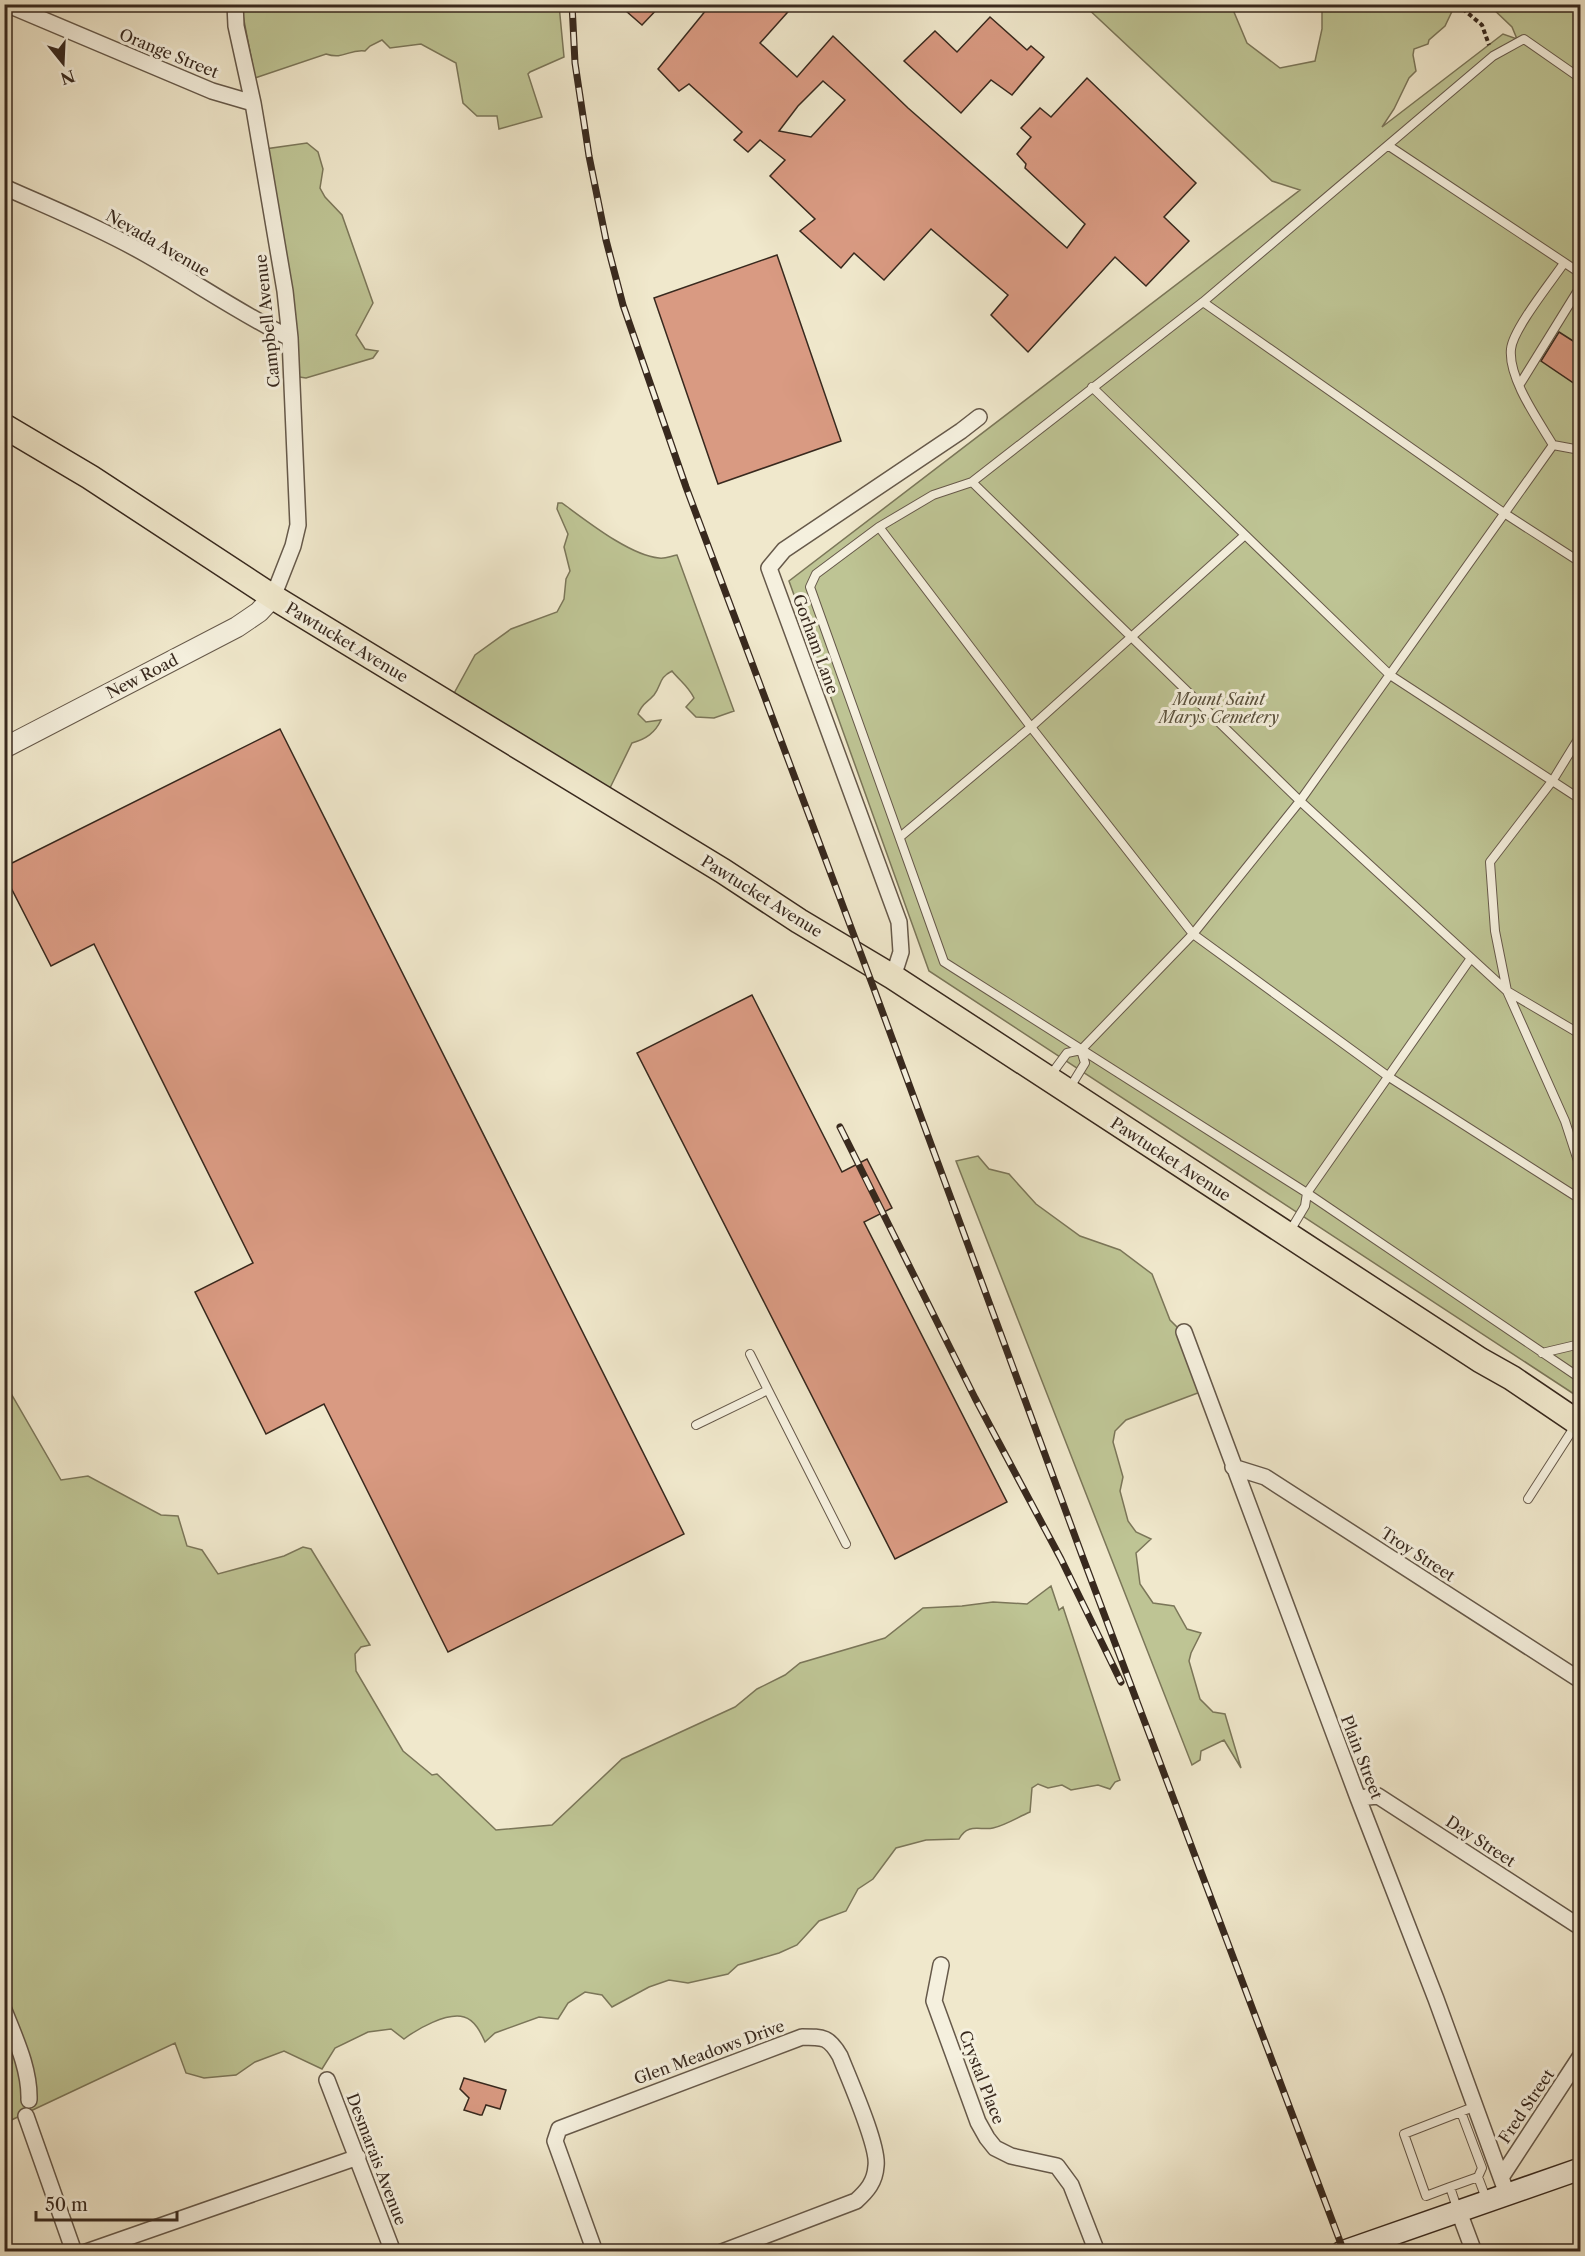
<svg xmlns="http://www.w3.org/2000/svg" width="1585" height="2256" viewBox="0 0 1585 2256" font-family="'Libre Caslon Text',serif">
  <rect width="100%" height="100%" fill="#f0e8cc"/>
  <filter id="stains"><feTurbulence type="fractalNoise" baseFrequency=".00333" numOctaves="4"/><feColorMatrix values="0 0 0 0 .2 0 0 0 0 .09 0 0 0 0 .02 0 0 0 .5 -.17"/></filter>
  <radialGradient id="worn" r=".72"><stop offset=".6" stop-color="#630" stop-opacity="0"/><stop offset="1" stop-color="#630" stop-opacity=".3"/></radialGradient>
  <!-- green -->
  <path fill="#bec494" stroke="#7b7659" stroke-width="1.5" d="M 241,5 L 559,5 L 564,57 L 530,72 L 528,74 L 542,117 L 499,129 L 497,116 L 477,116 L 463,103 L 456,63 L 421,44 L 390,48 L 382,40 L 370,46 L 365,51 C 348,49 344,60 326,54 L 255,78 Z
    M 1084,5 L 1231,5 L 1247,43 L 1280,68 L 1315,61 L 1322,29 L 1322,5 L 1455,5 L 1445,26 L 1429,40 L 1428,44 L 1414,49 L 1413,55 L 1416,71 L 1409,78 L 1394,109 L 1382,127 L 1503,34 L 1517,39 L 1512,27 L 1489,5 L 1580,5 L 1580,1398 L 929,971 L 789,581 L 1300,190 L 1272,181 Z
    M 307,143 L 318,152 L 323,169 L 320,188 L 325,197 L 342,215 L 373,303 L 356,335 L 365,349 L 378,351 L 373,358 L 306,378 L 293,376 L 265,149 Z
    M 558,503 L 562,503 C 587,521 629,555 659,558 C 665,559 671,556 677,555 L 734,711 L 714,718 L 696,717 L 686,707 L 694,698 C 688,686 680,681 672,671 C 658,678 662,685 654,695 C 646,704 643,702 638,714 L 646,722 L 661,720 C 655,733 646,739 632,743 L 607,794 L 452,697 L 475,655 L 511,629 L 557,612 L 564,599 L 566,579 L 570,571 L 564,547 L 568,534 L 557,509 Z
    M 978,1156 L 989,1169 L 1009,1174 L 1036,1204 L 1080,1236 L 1120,1250 L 1152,1274 L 1170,1320 L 1182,1332 L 1203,1391 L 1126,1420 L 1115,1431 L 1113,1442 L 1123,1477 L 1120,1491 L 1128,1521 L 1136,1532 L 1151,1539 L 1136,1553 L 1140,1584 L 1153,1603 L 1174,1606 L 1187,1629 L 1201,1633 L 1191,1653 L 1189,1661 L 1200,1699 L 1213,1712 L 1225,1714 L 1241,1768 L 1224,1740 L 1201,1751 L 1200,1760 L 1192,1765 L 956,1161 Z
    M 5,1383 L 61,1480 L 88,1476 L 161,1515 L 178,1516 L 187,1546 L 202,1550 L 218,1574 L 284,1556 L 303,1547 L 311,1549 L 370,1645 L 361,1647 L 355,1654 L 356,1671 L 403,1751 L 432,1775 L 437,1774 L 496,1830 L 552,1825 L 622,1759 L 735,1707 L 757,1689 L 785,1675 L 800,1663 L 885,1638 L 923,1608 L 962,1606 L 993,1602 L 1027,1604 L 1051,1586 L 1059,1610 L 1063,1607 L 1120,1780 L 1115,1782 L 1110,1789 L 1098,1785 L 1071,1790 L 1062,1785 L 1048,1788 L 1038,1784 L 1032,1788 L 1030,1812 C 1018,1817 1006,1825 993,1828 C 981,1831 968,1822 959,1839 L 926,1840 L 896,1848 L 873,1879 L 858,1889 L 846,1911 L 819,1921 L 797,1945 L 779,1953 L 738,1965 L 728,1974 L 688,1983 L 669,1980 L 649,1987 L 612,2007 L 602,1995 L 585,1992 L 568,2003 L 558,2019 L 539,2017 L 495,2033 L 485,2042 C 481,2033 475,2020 464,2017 C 447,2012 417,2029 404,2039 L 391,2029 L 368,2032 L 335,2048 L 322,2069 L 284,2051 L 255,2062 L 236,2075 L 204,2078 L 186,2073 L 175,2043 L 5,2123 L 4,2070 L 10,2068 L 12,2063 L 4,2025 Z"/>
  <!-- building -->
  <path fill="#d99a82" stroke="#38291e" stroke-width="1.5" fill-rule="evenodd" d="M 618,4 L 662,4 L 642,25 Z
    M 711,4 L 795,4 L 760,43 L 797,77 L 833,36 L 908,108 L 1067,248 L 1085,224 L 1025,168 L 1026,164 L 1017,154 L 1031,137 L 1021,128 L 1040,108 L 1051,117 L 1087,78 L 1196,183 L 1164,217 L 1189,241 L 1146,286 L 1115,257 L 1028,352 L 991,315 L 1008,295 L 931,229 L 884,280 L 854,253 L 841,268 L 800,231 L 815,219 L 770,176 L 785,160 L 760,140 L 748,152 L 734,140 L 742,132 L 689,84 L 679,91 L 658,69 ZM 823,81 L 845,100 L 811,137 L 779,131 L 798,106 Z
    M 990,17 L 1027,50 L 1031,46 L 1044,57 L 1012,95 L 991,80 L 961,113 L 904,61 L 935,31 L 957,52 Z
    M 777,255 L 841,441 L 718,484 L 654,298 Z
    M 1559,332 L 1581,346 L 1581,388 L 1541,361 Z
    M 280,729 L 684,1534 L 448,1652 L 324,1404 L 266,1434 L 195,1292 L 253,1263 L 94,944 L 51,966 L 4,874 L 4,867 Z
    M 752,995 L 842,1172 L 867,1159 L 892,1208 L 864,1222 L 1007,1502 L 895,1559 L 637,1053 Z
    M 464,2078 L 506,2090 L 500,2109 L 486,2105 L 482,2115 L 480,2115 L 464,2110 L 469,2098 L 460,2089 Z"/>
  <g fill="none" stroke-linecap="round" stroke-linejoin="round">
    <defs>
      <path id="service" d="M 1580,78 L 1524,39 L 1493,56 L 1203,302 L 972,482 L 933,495 L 879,527 L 816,574 L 810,587 L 944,962 L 1307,1193 L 1580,1378
        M 1389,146 L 1580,273
        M 1564,263 C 1552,281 1513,329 1511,349 C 1508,378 1538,420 1553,445 L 1580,450
        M 1203,302 L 1504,513 L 1580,562
        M 1520,384 L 1580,287
        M 1092,387 L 1390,675 L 1580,799
        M 972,482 L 1300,801 L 1507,991 L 1580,1034
        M 879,527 L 1031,727 L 1193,934 L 1389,1077 L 1580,1199
        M 1580,736 L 1553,780 L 1490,862 L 1495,931 L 1507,991 L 1565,1121 L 1580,1167
        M 900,837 L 1031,727 L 1245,535
        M 1050,1076 L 1067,1053 L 1081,1050 L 1193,934 L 1300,801 L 1553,445
        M 1069,1089 L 1085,1063 L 1081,1050
        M 1290,1231 L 1305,1206 L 1307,1193 L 1471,958
        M 1542,1353 L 1580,1344
        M 750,1354 L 768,1390
        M 696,1425 L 768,1390 L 846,1544
        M 1528,1499 L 1575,1426
        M 1478,2177 L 1487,2201
        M 1450,2187 L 1478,2177 L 1482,2168 L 1461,2112
        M 1458,2211 L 1450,2187 L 1426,2196 L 1404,2134 L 1476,2106"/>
      <path id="minor" d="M 6,4 L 212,91 L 253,103
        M 235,4 L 236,26 L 253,103 L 285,291 L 290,338 L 298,525 L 293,546 L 273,597
        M 4,187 C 51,208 98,227 142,252 C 192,280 239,313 290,338
        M 893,977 L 901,952 L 899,922 L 769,568 L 784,550 L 961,431 L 979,417
        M 1184,1332 L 1358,1798 L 1436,1999 L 1507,2194
        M 1233,1467 L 1265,1477 L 1580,1680
        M 1358,1798 L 1378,1796 L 1580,1927
        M 941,1965 L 934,2001 L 978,2122 L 987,2138 L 995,2148 L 1011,2156 L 1057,2166 L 1071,2185 L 1097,2252
        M 4,2010 C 15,2038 30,2069 29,2100
        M 327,2080 L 393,2252
        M 26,2116 L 74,2252
        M 1502,2176 L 1580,2057
        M 1459,2212 L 1474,2252
        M 86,2252 L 358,2157
        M 595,2252 L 555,2141 L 559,2129 L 802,2037 C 824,2037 829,2037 840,2056 C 849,2079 879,2146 876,2166 C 875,2182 867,2191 856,2201 L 722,2252"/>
      <path id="tertiary" d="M 4,748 L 237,627 L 259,612 L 273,597"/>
      <path id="secondary" d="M 1342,2252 L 1580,2169"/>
      <path id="primary" d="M 4,426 L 90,477 L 273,597 L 723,871 L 799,921 L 893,977 L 1480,1360 L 1512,1378 L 1580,1424"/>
    </defs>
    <!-- service casing -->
    <use href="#service" stroke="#66594a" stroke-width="10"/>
    <!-- minor casing -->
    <use href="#minor" stroke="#66594a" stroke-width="18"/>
    <!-- tertiary casing -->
    <use href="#tertiary" stroke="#66594a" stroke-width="22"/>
    <!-- secondary casing -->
    <use href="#secondary" stroke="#38291e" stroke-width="24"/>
    <!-- primary casing -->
    <use href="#primary" stroke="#38291e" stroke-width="27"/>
    <!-- path -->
    <path stroke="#38291e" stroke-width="4" stroke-dasharray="4.5 3" stroke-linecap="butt" d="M 1457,4 L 1482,25 L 1489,45"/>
    <!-- service -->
    <use href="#service" stroke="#f5f0de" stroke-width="8"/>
    <!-- minor -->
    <use href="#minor" stroke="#f5f0de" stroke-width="15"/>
    <!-- tertiary -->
    <use href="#tertiary" stroke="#f5f0de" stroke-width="20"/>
    <!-- secondary -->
    <use href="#secondary" stroke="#f5f0de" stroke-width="21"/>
    <!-- primary -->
    <use href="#primary" stroke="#f0e8cc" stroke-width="24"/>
    <defs>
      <path id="rail" d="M 572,4 L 575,63 L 589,156 L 606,240 L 623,305 L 686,487 L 874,989 L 1083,1558 L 1344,2252
        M 840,1127 L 975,1398 L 1061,1559 L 1121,1682"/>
    </defs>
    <!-- rail casing -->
    <use href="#rail" stroke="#38291e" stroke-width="7"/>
    <!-- rail -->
    <use href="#rail" stroke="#f5f0de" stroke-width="4.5" stroke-dasharray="14" stroke-linecap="butt"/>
  </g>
  <g text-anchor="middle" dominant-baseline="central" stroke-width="6" stroke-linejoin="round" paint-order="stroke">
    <!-- street labels -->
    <g font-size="16" fill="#38291e" stroke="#f5f0de">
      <text transform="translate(169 53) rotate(22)">Orange Street</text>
      <text transform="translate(158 243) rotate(30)">Nevada Avenue</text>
      <text transform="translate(267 321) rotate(-96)">Campbell Avenue</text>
      <text transform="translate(347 642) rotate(31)">Pawtucket Avenue</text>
      <text transform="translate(816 644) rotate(70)">Gorham Lane</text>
      <text transform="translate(142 676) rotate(-27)">New Road</text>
      <text transform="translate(762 896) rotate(32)">Pawtucket Avenue</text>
      <text transform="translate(1171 1159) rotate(33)">Pawtucket Avenue</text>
      <text transform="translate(1418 1554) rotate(33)">Troy Street</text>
      <text transform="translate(1362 1757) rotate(69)">Plain Street</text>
      <text transform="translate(1481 1841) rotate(33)">Day Street</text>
      <text transform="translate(709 2052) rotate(-20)">Glen Meadows Drive</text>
      <text transform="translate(982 2077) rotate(69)">Crystal Place</text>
      <text transform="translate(1526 2106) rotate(-56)">Fred Street</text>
      <text transform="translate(377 2159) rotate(69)">Desmarais Avenue</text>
    </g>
    <!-- park labels -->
    <g font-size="16" font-style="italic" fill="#5a503c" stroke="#f5f0de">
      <text x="1219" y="699">Mount Saint<tspan x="1219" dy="18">Marys Cemetery</tspan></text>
    </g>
  </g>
  <!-- margin -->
  <rect width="1585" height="2256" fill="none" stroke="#f0e8cc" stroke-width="24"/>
  <rect x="6" y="6" width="1573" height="2244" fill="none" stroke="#38291e" stroke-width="3"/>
  <rect x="12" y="12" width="1561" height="2232" fill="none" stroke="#38291e" stroke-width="1.5"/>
  <!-- north arrow -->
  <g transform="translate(63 63) rotate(162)" stroke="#f5f0de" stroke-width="4.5" paint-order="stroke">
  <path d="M0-4.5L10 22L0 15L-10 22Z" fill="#38291e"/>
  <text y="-9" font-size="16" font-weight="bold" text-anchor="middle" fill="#38291e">N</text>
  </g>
  <!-- scale -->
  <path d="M36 2211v9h141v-9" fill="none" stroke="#38291e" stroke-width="3"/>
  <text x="45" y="2211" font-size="18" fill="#38291e" stroke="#f5f0de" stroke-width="4.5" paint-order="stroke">50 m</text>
  <rect width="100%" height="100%" filter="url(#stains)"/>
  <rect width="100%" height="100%" fill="url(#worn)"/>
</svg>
